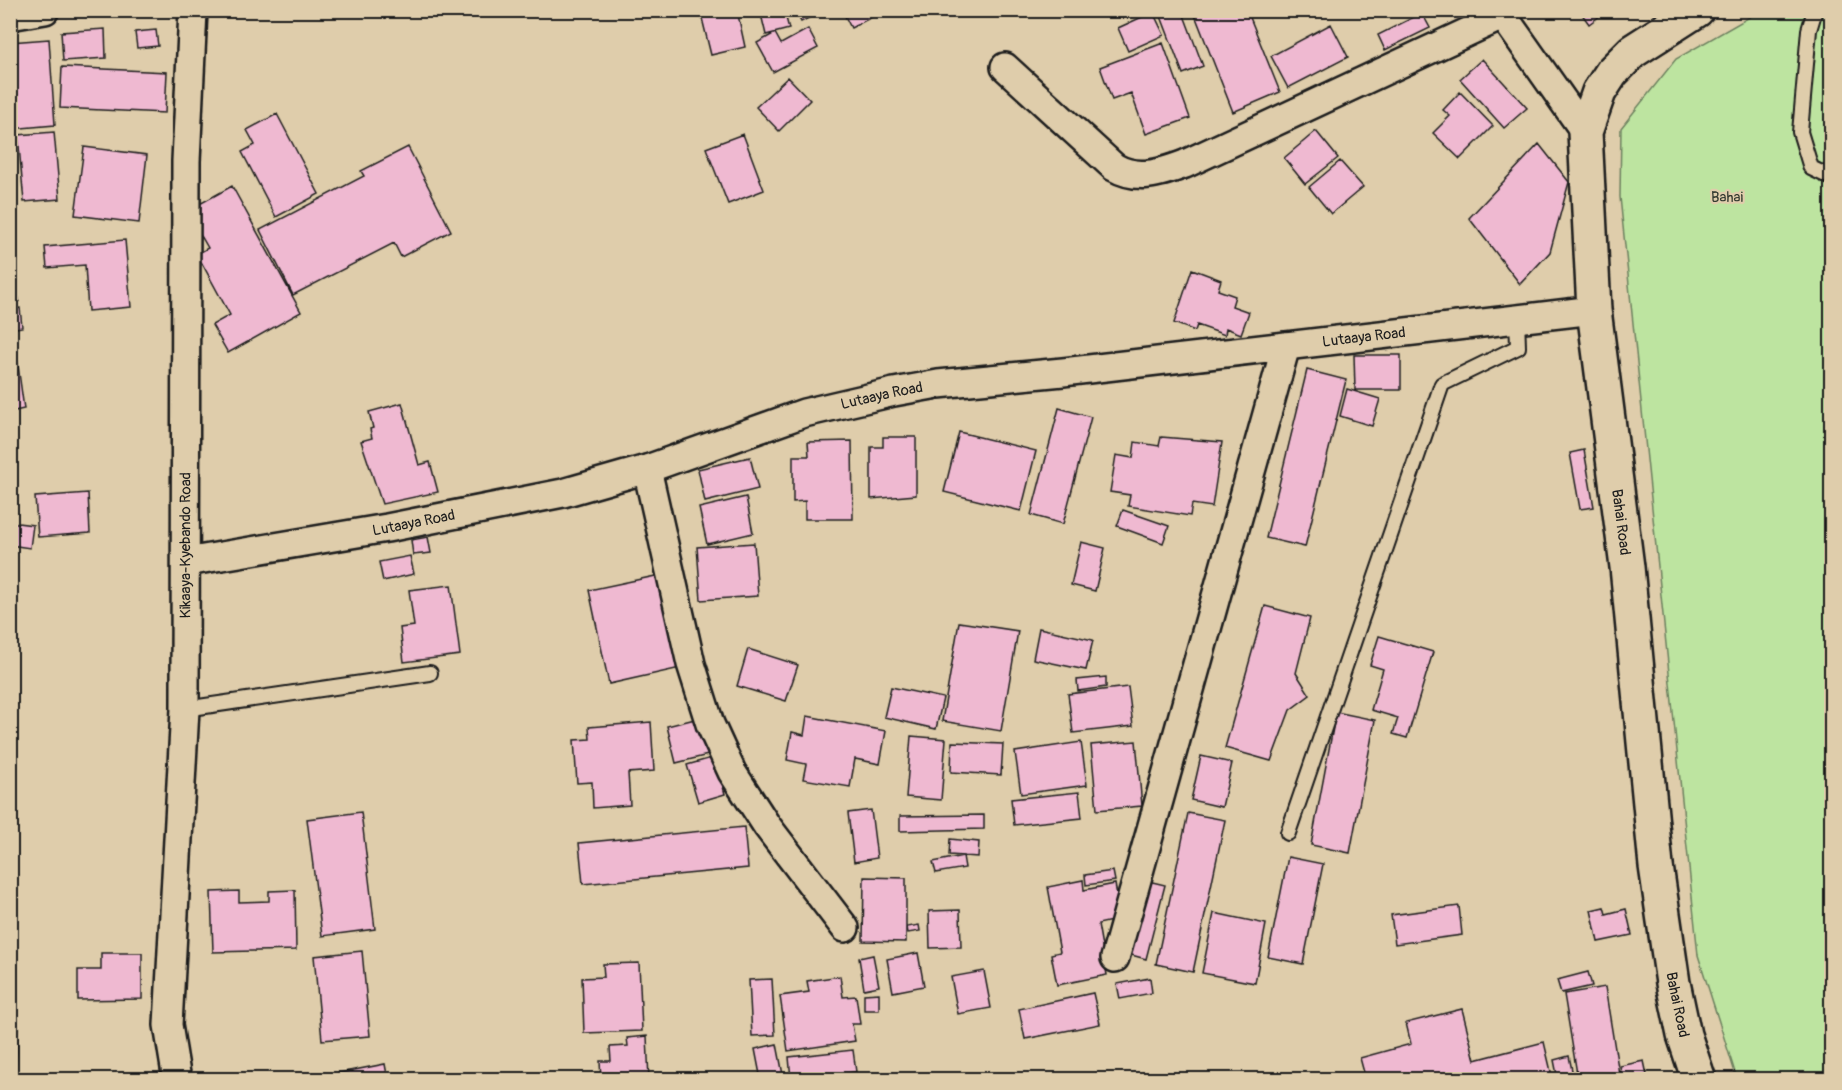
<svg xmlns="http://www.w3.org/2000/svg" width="1842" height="1090" viewBox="0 0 1842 1090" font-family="Pangolin,sans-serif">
  <rect width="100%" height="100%" fill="#dfcdab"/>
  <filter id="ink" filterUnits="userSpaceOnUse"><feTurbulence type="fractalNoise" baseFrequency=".0167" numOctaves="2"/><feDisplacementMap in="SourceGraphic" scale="12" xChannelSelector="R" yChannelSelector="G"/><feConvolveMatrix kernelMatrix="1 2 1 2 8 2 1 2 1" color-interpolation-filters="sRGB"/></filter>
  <g filter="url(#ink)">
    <!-- green -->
    <path fill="#bde4a0" stroke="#6c805e" stroke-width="1.5" d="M 1760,11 L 1831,11 L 1831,1079 L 1737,1079 L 1698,955 L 1620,197 L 1621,128 L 1676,59 Z"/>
    <!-- building -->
    <path fill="#efb9d1" stroke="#1c1c1c" stroke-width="1.5" d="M 700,10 L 737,10 L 745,47 L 711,55 Z
      M 760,10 L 784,10 L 789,29 L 766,35 Z
      M 795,10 L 821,10 L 822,11 L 801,22 Z
      M 842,10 L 885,10 L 851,28 Z
      M 1182,10 L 1203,66 L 1183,74 L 1159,11 Z
      M 1193,10 L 1247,10 L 1280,92 L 1233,112 Z
      M 1579,10 L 1608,10 L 1589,24 Z
      M 1153,12 L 1164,35 L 1128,51 L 1118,28 Z
      M 1422,13 L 1430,28 L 1385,50 L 1378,35 Z
      M 1331,24 L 1348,57 L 1288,88 L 1271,56 Z
      M 105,29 L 106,58 L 63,61 L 61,32 Z
      M 808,29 L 818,48 L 773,72 L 757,43 L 775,33 L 781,44 Z
      M 156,30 L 158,46 L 137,48 L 135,32 Z
      M 49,39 L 55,125 L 10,129 L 10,42 Z
      M 1163,43 L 1190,118 L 1146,134 L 1131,93 L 1112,100 L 1100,67 Z
      M 1482,59 L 1527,108 L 1504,128 L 1460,79 Z
      M 62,67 L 167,72 L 165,113 L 60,108 Z
      M 788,77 L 810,100 L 779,131 L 756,107 Z
      M 1460,92 L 1493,126 L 1460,159 L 1433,133 L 1450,116 L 1443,110 Z
      M 277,114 L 319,194 L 276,217 L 242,152 L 255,145 L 247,130 Z
      M 1316,131 L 1338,158 L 1305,184 L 1284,158 Z
      M 54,132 L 60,199 L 24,202 L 18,135 Z
      M 743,134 L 764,190 L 728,204 L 706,148 Z
      M 1539,144 L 1569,182 L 1550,252 L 1520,284 L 1469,218 Z
      M 84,147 L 147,155 L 139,223 L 75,215 Z
      M 408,147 L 451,231 L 401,257 L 394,243 L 293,295 L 260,230 L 364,176 L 361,171 Z
      M 1340,161 L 1363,187 L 1331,214 L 1309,187 Z
      M 232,186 L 301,312 L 228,353 L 212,325 L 230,315 L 197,254 L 208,248 L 187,211 Z
      M 125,240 L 131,307 L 88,311 L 85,265 L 47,268 L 45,247 Z
      M 1192,269 L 1221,280 L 1218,290 L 1235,296 L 1232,306 L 1249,312 L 1241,334 L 1226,328 L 1225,335 L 1197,325 L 1195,331 L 1174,323 Z
      M 16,283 L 19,301 L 10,302 L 10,284 Z
      M 20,308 L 22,327 L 10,329 L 10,309 Z
      M 15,344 L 24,409 L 10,412 L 10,345 Z
      M 1354,355 L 1401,355 L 1401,390 L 1355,390 Z
      M 1307,370 L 1346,380 L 1305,547 L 1266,538 Z
      M 1347,389 L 1380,399 L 1372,426 L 1340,416 Z
      M 402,403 L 419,465 L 430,462 L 438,492 L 382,504 L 361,441 L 372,438 L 370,429 L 373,428 L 369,412 Z
      M 1059,408 L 1091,417 L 1063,524 L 1031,515 Z
      M 959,432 L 1036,451 L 1021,511 L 944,492 Z
      M 883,437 L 916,437 L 916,495 L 871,499 L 871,447 L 883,447 Z
      M 1161,437 L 1222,442 L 1212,507 L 1192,504 L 1190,516 L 1128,506 L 1130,495 L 1110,492 L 1116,455 L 1133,458 L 1135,442 L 1159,446 Z
      M 852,441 L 853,519 L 805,519 L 805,501 L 793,502 L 793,456 L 809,456 L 808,442 Z
      M 1584,450 L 1594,507 L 1580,509 L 1570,453 Z
      M 750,457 L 758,489 L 705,502 L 698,469 Z
      M 88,493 L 90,533 L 38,537 L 35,497 Z
      M 746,497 L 753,533 L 707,544 L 699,508 Z
      M 1123,510 L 1169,526 L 1163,543 L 1117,526 Z
      M 10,522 L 33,525 L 30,548 L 10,545 Z
      M 428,537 L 431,553 L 413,555 L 411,540 Z
      M 1081,542 L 1105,548 L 1095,591 L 1071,585 Z
      M 754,543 L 758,596 L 701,600 L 697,547 Z
      M 410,556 L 414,574 L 383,581 L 379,562 Z
      M 665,574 L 685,667 L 609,684 L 589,590 Z
      M 451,585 L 460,655 L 404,662 L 400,628 L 414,626 L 409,590 Z
      M 1265,606 L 1310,618 L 1296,673 L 1310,695 L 1290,710 L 1271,761 L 1225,748 Z
      M 959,622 L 1018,631 L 1001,731 L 942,721 Z
      M 1039,628 L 1093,640 L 1086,670 L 1033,659 Z
      M 1379,636 L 1433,652 L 1407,738 L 1393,734 L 1398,718 L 1371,710 L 1383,669 L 1370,665 Z
      M 748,649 L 798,665 L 786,701 L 737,686 Z
      M 1106,677 L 1106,687 L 1078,691 L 1077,680 Z
      M 891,687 L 943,698 L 936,729 L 884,717 Z
      M 1128,687 L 1133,726 L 1073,733 L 1068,694 Z
      M 1336,712 L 1375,720 L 1350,853 L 1311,845 Z
      M 807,716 L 886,731 L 880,764 L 855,759 L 850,787 L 803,779 L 806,764 L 787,760 L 792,732 L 804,735 Z
      M 703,717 L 712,754 L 676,763 L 667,726 Z
      M 651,722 L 654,771 L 628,773 L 630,805 L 593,808 L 592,782 L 577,783 L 574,740 L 590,739 L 589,727 Z
      M 911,736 L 946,739 L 941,800 L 906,797 Z
      M 1136,741 L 1142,806 L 1097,810 L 1091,745 Z
      M 952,742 L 1003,744 L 1001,775 L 951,772 Z
      M 1081,742 L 1087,785 L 1021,794 L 1015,752 Z
      M 1201,756 L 1232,763 L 1222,807 L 1191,800 Z
      M 715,757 L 725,794 L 698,802 L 687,765 Z
      M 1079,792 L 1082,818 L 1014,825 L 1011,799 Z
      M 871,810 L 877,858 L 854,862 L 848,813 Z
      M 361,812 L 375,929 L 322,936 L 307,819 Z
      M 1188,813 L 1225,820 L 1193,972 L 1156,964 Z
      M 984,815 L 984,829 L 900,831 L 900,816 Z
      M 744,827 L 748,868 L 583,884 L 579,843 Z
      M 950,839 L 979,842 L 978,857 L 949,855 Z
      M 963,856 L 965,868 L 936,873 L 933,862 Z
      M 1288,857 L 1323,864 L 1303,964 L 1268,957 Z
      M 1113,871 L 1115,881 L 1086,885 L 1085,875 Z
      M 864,877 L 906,878 L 906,942 L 863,941 Z
      M 1083,880 L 1084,890 L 1115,884 L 1121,919 L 1098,924 L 1107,975 L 1057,985 L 1051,954 L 1060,952 L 1048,887 Z
      M 1144,880 L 1165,885 L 1146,959 L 1124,953 Z
      M 295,890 L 296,950 L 213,952 L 211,892 L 239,891 L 239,902 L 269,901 L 269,891 Z
      M 1459,906 L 1462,935 L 1395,944 L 1391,915 Z
      M 1604,907 L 1606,914 L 1626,909 L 1632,935 L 1598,942 L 1591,910 Z
      M 960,910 L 961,947 L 930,948 L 929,911 Z
      M 1214,913 L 1266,924 L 1255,983 L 1202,973 Z
      M 919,925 L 920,931 L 908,933 L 907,927 Z
      M 362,951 L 370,1036 L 322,1040 L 314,956 Z
      M 101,953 L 142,953 L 142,999 L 78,1000 L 78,970 L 101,970 Z
      M 918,953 L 924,986 L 893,992 L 887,959 Z
      M 873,955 L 879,986 L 864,989 L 859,958 Z
      M 639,963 L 642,1031 L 584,1033 L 582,978 L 604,977 L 603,964 Z
      M 984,971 L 991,1008 L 958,1014 L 951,977 Z
      M 1588,972 L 1592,986 L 1561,993 L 1557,980 Z
      M 840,976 L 843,997 L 856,996 L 860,1024 L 852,1024 L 855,1041 L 788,1051 L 780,996 L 809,992 L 807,981 Z
      M 1150,978 L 1152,993 L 1120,999 L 1117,984 Z
      M 772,979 L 775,1035 L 752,1036 L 749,980 Z
      M 1605,987 L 1620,1080 L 1578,1080 L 1564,994 Z
      M 879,993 L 879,1010 L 864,1010 L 864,994 Z
      M 1093,993 L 1100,1024 L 1025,1039 L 1019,1009 Z
      M 1462,1009 L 1475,1060 L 1544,1042 L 1553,1080 L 1366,1080 L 1360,1058 L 1411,1044 L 1406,1023 Z
      M 10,1020 L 18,1020 L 16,1071 L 10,1070 Z
      M 647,1036 L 649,1080 L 601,1080 L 600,1061 L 611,1061 L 610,1047 L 628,1046 L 627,1038 Z
      M 777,1044 L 784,1080 L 761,1080 L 755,1049 Z
      M 853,1050 L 856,1072 L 791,1079 L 789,1057 Z
      M 1569,1056 L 1574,1080 L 1558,1080 L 1554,1060 Z
      M 1644,1061 L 1647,1075 L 1622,1080 L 1620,1066 Z
      M 385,1064 L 388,1080 L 304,1080 Z"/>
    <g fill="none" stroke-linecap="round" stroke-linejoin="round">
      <defs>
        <path id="lane" d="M 1815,10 L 1809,30 L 1800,132 L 1811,168 L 1832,178
          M 185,709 L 430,673
          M 1288,833 L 1442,384 L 1518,347 L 1517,318"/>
        <g id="street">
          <path d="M 1499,10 L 1585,132"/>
          <path d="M 10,16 L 45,10"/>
          <path d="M 1005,67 L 1114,167 C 1138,181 1160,173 1185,164 L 1502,16"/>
          <path d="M 647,469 L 691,664 L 710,724 L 732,772 L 767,826 L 845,928"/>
          <path id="s1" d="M 186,562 L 387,528 L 563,493 L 647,469 L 804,413 L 894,392 L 938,384 L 1063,372 L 1594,310"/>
          <path d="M 1115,958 L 1286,346"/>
          <path id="s2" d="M 177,1080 L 168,1025 L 185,709 L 186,161 L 193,10"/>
        </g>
        <g id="secondary">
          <path id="s3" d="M 1697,10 L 1633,51 L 1612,72 L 1599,92 L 1585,132 L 1594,310 L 1627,567 L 1656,866 L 1673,983 L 1684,1035 L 1699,1080"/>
        </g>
      </defs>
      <!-- lane casing -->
      <use href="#lane" stroke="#1c1c1c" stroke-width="18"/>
      <!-- street casing -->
      <use href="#street" stroke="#1c1c1c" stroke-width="32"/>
      <!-- secondary casing -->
      <use href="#secondary" stroke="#1c1c1c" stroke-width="38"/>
      <!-- lane -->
      <use href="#lane" stroke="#dfcdab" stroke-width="14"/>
      <!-- street -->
      <use href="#street" stroke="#dfcdab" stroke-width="27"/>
      <!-- secondary -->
      <use href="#secondary" stroke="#dfcdab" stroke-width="33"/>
    </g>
  </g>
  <g text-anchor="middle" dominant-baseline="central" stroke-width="4.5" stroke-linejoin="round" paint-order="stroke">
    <!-- park labels -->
    <g font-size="15" fill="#343a30" stroke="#dfcdab">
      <text x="1727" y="197">Bahai</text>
    </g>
    <!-- street labels -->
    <g font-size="15" fill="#1c1c1c" stroke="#dfcdab">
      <text stroke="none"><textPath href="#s1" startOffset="1203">Lutaaya Road</textPath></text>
      <text stroke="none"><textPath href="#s1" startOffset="717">Lutaaya Road</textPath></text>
      <text stroke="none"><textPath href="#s1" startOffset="231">Lutaaya Road</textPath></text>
      <text stroke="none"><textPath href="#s3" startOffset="564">Bahai Road</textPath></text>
      <text stroke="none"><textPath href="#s2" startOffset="536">Kikaaya-Kyebando Road</textPath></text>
      <text stroke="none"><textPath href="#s3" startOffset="1050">Bahai Road</textPath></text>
    </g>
  </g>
  <!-- margin -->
  <rect width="1842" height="1090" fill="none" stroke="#dfcdab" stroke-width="36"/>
  <rect x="18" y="18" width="1806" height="1054" fill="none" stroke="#1c1c1c" stroke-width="2" filter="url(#ink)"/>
</svg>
